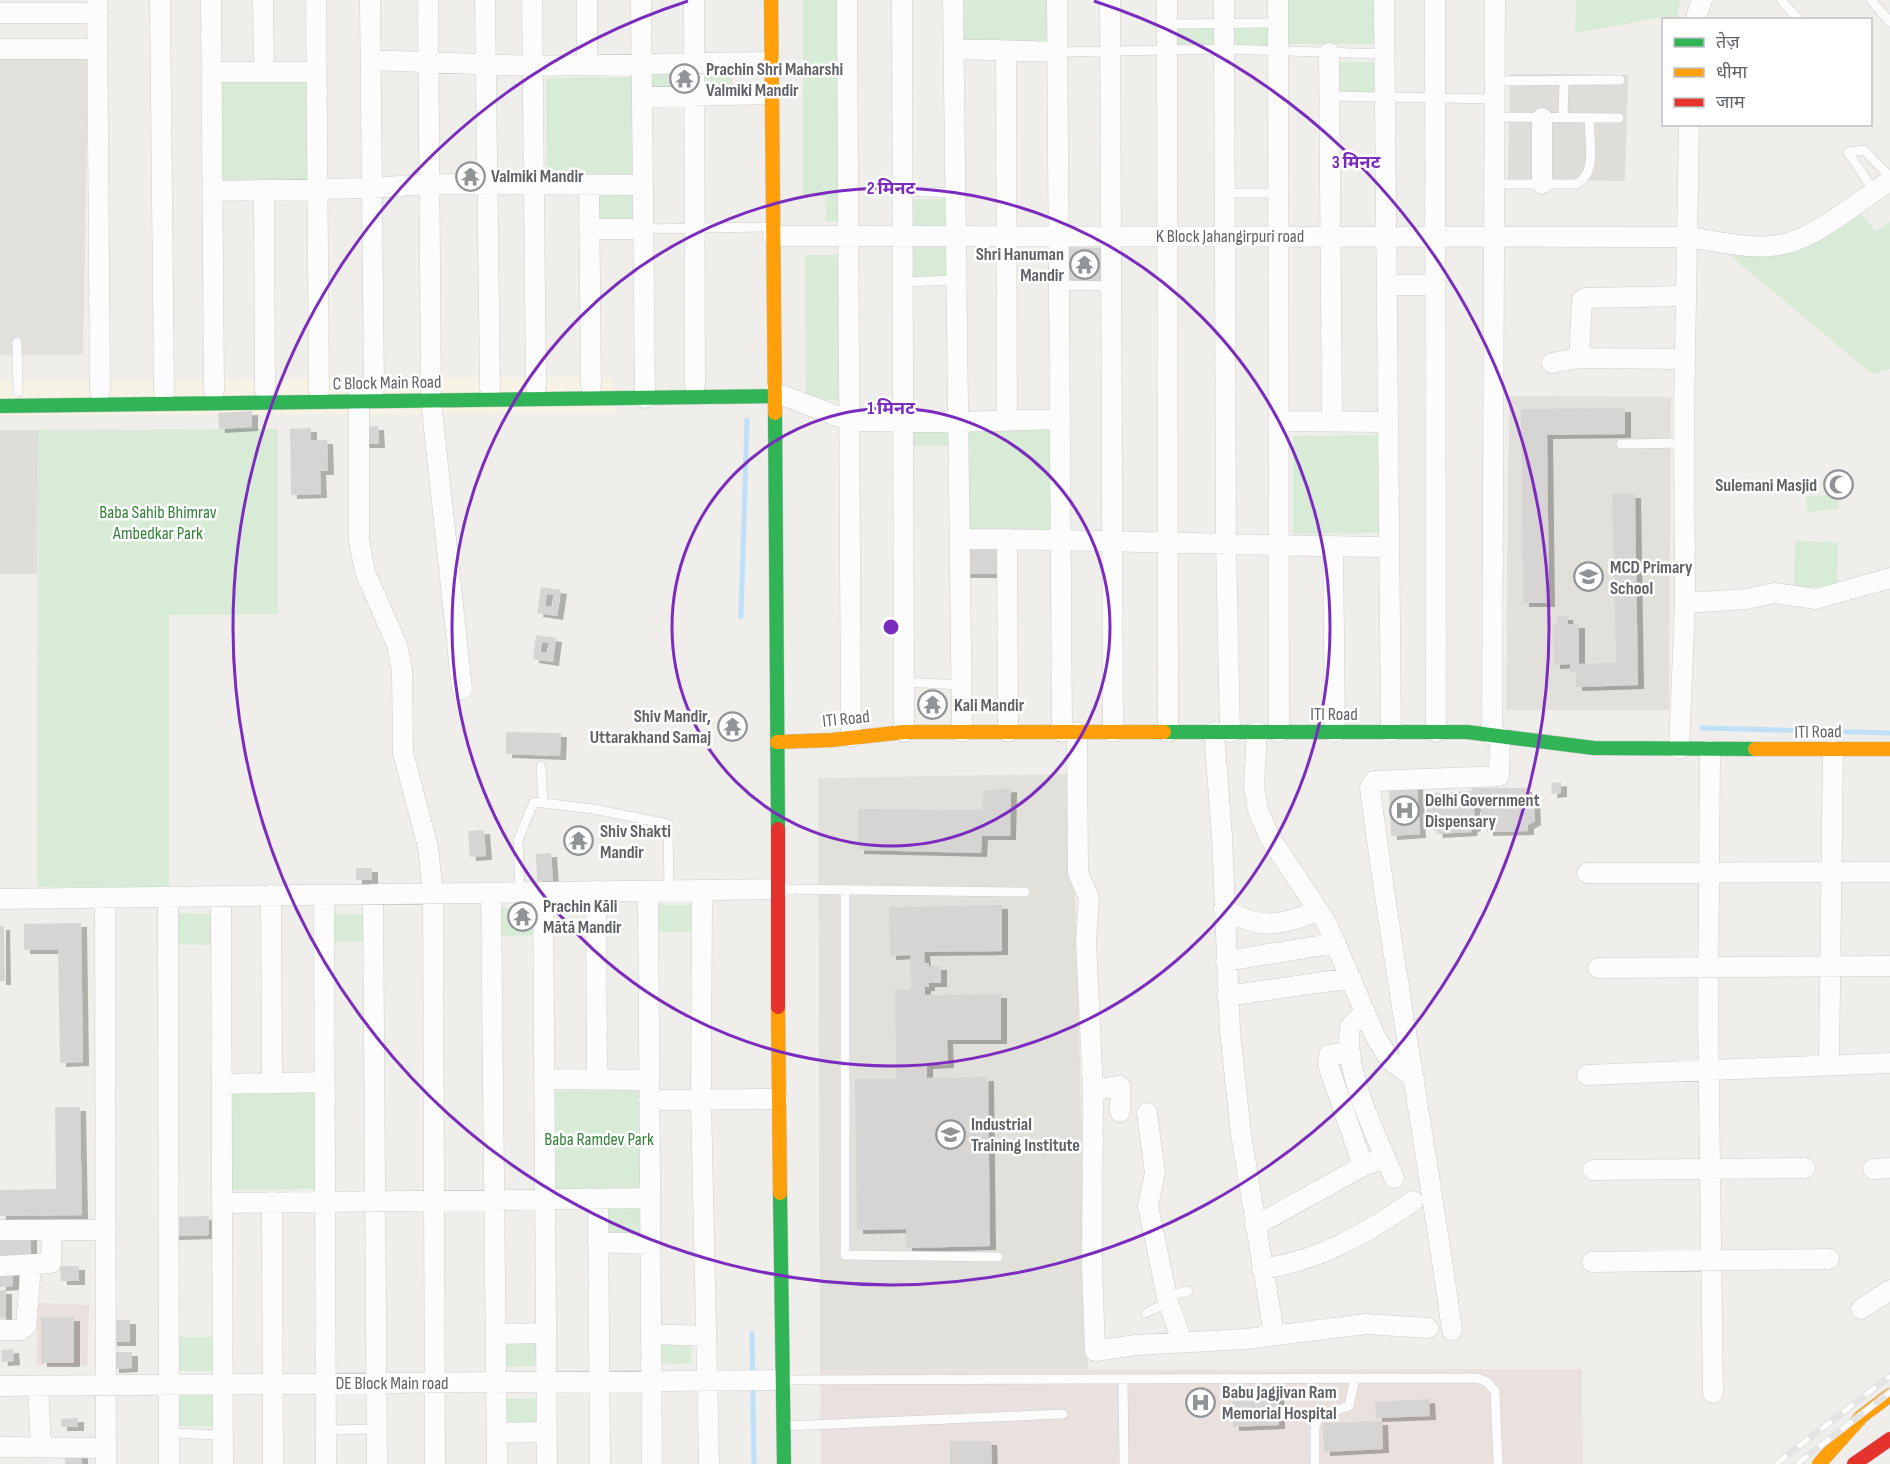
<svg xmlns="http://www.w3.org/2000/svg" width="1890" height="1464" viewBox="0 0 1890 1464" font-family="'Sofia Sans Condensed','Noto Sans Devanagari',sans-serif">
  <defs>
    <filter id="shadow"><feDropShadow dx="6" dy="4" stdDeviation="0" flood-color="#0004"/></filter>
  </defs>
  <rect width="100%" height="100%" fill="#efeeea"/>
  <!-- commercial -->
  <path fill="#f7f3e4" d="M 613,377 L 616,413 L 0,415 L 0,381 Z"/>
  <!-- industrial -->
  <path fill="#dfddda" d="M 1510,74 L 1628,75 L 1625,181 L 1508,180 Z
    M 0,430 L 38,430 L 37,574 L 0,574 Z"/>
  <!-- education -->
  <path fill="#e2e0da" d="M 0,56 L 88,57 L 83,355 L 0,355 Z
    M 1509,396 L 1671,397 L 1669,710 L 1506,710 Z
    M 1072,774 L 1088,1369 L 820,1370 L 818,778 Z"/>
  <!-- medical -->
  <path fill="#eae0de" d="M 38,1303 L 89,1305 L 87,1366 L 36,1365 Z
    M 1582,1369 L 1583,1464 L 821,1464 L 820,1370 Z"/>
  <!-- green -->
  <path fill="#d8ebd6" d="M 803,0 L 841,0 L 840,221 L 826,222 L 825,196 L 803,196 Z
    M 964,0 L 1049,0 L 1050,42 L 964,43 Z
    M 1286,0 L 1376,0 L 1376,44 L 1286,44 Z
    M 1576,0 L 1680,0 L 1677,19 L 1658,18 L 1575,33 Z
    M 1217,26 L 1218,47 L 1172,48 L 1171,27 Z
    M 1275,26 L 1275,48 L 1232,48 L 1232,27 Z
    M 1336,62 L 1376,62 L 1376,92 L 1336,93 Z
    M 699,68 L 732,68 L 732,90 L 699,90 Z
    M 646,70 L 690,70 L 690,92 L 646,92 Z
    M 632,77 L 632,175 L 547,177 L 546,78 Z
    M 307,80 L 308,179 L 222,180 L 222,82 Z
    M 637,191 L 637,222 L 593,222 L 593,192 Z
    M 911,199 L 948,199 L 948,227 L 911,227 Z
    M 1857,210 L 1876,231 L 1890,222 L 1890,369 L 1872,374 L 1721,248 L 1792,252 Z
    M 909,247 L 946,247 L 946,276 L 909,276 Z
    M 805,255 L 840,255 L 842,401 L 806,397 Z
    M 954,424 L 954,446 L 908,446 L 908,425 Z
    M 1052,427 L 1053,532 L 968,533 L 967,428 Z
    M 278,429 L 278,614 L 169,615 L 169,887 L 37,887 L 38,430 Z
    M 1378,435 L 1379,533 L 1293,534 L 1293,436 Z
    M 1838,494 L 1839,509 L 1807,512 L 1806,497 Z
    M 1795,541 L 1838,542 L 1837,585 L 1794,589 Z
    M 652,905 L 691,905 L 691,932 L 652,932 Z
    M 498,908 L 537,908 L 537,935 L 498,936 Z
    M 176,913 L 212,914 L 211,945 L 175,944 Z
    M 329,914 L 368,914 L 368,942 L 329,942 Z
    M 641,1090 L 642,1188 L 556,1189 L 555,1091 Z
    M 315,1091 L 315,1189 L 230,1190 L 229,1092 Z
    M 605,1207 L 640,1207 L 640,1236 L 605,1236 Z
    M 538,1336 L 539,1366 L 502,1367 L 501,1338 Z
    M 178,1337 L 215,1337 L 215,1371 L 178,1371 Z
    M 658,1341 L 692,1342 L 691,1364 L 658,1363 Z
    M 177,1392 L 213,1392 L 213,1426 L 177,1426 Z
    M 540,1398 L 541,1427 L 503,1428 L 503,1399 Z"/>
  <g fill="none" stroke-linecap="round" stroke-linejoin="round">
    <!-- stream -->
    <path stroke="#bfe0f9" stroke-width="5" d="M 741,617 L 747,420
      M 1702,728 L 1890,733
      M 752,1333 L 754,1464"/>
  </g>
  <!-- building -->
  <path fill="#d6d5d3" fill-rule="evenodd" filter="url(#shadow)" d="M 1066,247 L 1105,248 L 1105,281 L 1066,281 Z
    M 1625,408 L 1625,434 L 1547,435 L 1549,603 L 1523,603 L 1521,409 Z
    M 252,411 L 252,427 L 219,429 L 218,413 Z
    M 378,426 L 379,444 L 363,444 L 363,427 Z
    M 311,428 L 311,440 L 327,440 L 328,471 L 320,471 L 321,494 L 291,495 L 290,429 Z
    M 1612,494 L 1635,494 L 1638,685 L 1576,687 L 1576,672 L 1570,672 L 1570,664 L 1554,665 L 1553,625 L 1557,625 L 1557,616 L 1567,616 L 1568,624 L 1579,624 L 1579,664 L 1616,663 Z
    M 964,544 L 1005,544 L 1004,574 L 964,574 Z
    M 541,587 L 561,590 L 557,616 L 537,613 ZM 547,594 L 554,595 L 552,607 L 545,606 Z
    M 536,635 L 556,638 L 553,662 L 533,659 ZM 542,642 L 549,643 L 547,653 L 540,652 Z
    M 506,732 L 561,733 L 560,756 L 506,754 Z
    M 1561,782 L 1561,793 L 1551,794 L 1552,783 Z
    M 1417,785 L 1420,834 L 1391,836 L 1389,787 Z
    M 1011,788 L 1010,836 L 982,836 L 981,853 L 858,850 L 858,809 L 982,810 L 983,791 Z
    M 1471,788 L 1526,788 L 1526,793 L 1530,793 L 1530,801 L 1534,800 L 1535,821 L 1528,825 L 1528,831 L 1487,832 L 1487,827 L 1482,827 L 1481,808 L 1474,808 L 1475,827 L 1472,828 L 1471,832 L 1437,834 L 1436,829 L 1427,825 L 1427,798 L 1432,798 L 1432,793 L 1472,791 Z
    M 484,830 L 486,856 L 470,857 L 468,831 Z
    M 551,853 L 553,881 L 537,881 L 536,854 Z
    M 356,868 L 372,868 L 372,880 L 356,880 Z
    M 1002,905 L 1002,951 L 924,952 L 925,963 L 929,963 L 929,966 L 941,966 L 941,983 L 929,983 L 929,987 L 925,987 L 925,995 L 1001,994 L 1001,1040 L 947,1040 L 948,1064 L 927,1065 L 927,1078 L 988,1077 L 990,1246 L 906,1248 L 906,1229 L 857,1230 L 855,1079 L 896,1079 L 895,990 L 911,990 L 910,955 L 890,956 L 889,907 Z
    M 81,923 L 83,1062 L 60,1063 L 58,950 L 24,950 L 24,924 Z
    M 0,926 L 4,926 L 5,981 L 0,981 Z
    M 55,1107 L 80,1107 L 82,1215 L 0,1216 L 0,1190 L 56,1189 Z
    M 209,1216 L 209,1235 L 173,1236 L 173,1217 Z
    M 31,1236 L 31,1260 L 0,1260 L 0,1237 Z
    M 60,1266 L 79,1266 L 79,1281 L 61,1281 Z
    M 0,1268 L 13,1268 L 13,1286 L 0,1287 Z
    M 0,1290 L 6,1290 L 6,1318 L 0,1318 Z
    M 41,1317 L 74,1317 L 74,1363 L 41,1363 Z
    M 110,1320 L 130,1320 L 130,1342 L 111,1342 Z
    M 13,1349 L 14,1361 L 2,1362 L 1,1350 Z
    M 113,1352 L 132,1352 L 132,1368 L 113,1369 Z
    M 1278,1393 L 1279,1425 L 1233,1427 L 1232,1395 Z
    M 1429,1399 L 1430,1416 L 1376,1418 L 1375,1402 Z
    M 78,1418 L 78,1427 L 61,1427 L 61,1419 Z
    M 1382,1421 L 1383,1449 L 1324,1452 L 1323,1423 Z
    M 950,1441 L 991,1441 L 992,1464 L 950,1464 Z
    M 65,1452 L 82,1452 L 82,1464 L 65,1464 Z"/>
  <g fill="none" stroke-linecap="round" stroke-linejoin="round">
    <defs>
      <path id="lane" d="M 1781,0 L 1799,20
        M 1871,0 L 1890,22
        M 1167,24 L 1278,23
        M 1057,52 L 1225,49 L 1385,54
        M 1494,81 L 1620,80
        M 1329,96 L 1494,99
        M 1494,117 L 1619,118
        M 1563,118 L 1564,81
        M 1494,184 L 1576,184 C 1598,174 1589,138 1589,118
        M 903,191 L 955,193
        M 1874,191 L 1848,152 L 1864,150 L 1890,177
        M 1226,193 L 1279,193
        M 643,229 L 770,227
        M 903,282 L 956,280
        M 1059,285 L 1111,286
        M 17,342 L 18,392
        M 1621,444 L 1685,443
        M 904,682 L 961,685
        M 541,766 L 543,803
        M 781,889 L 1025,892
        M 845,891 L 845,1255 L 998,1257
        M 520,892 L 518,840 L 534,802 L 593,809 L 668,824 L 669,891
        M 1167,1296 L 1188,1291
        M 1146,1313 L 1168,1302
        M 1123,1379 L 1124,1464
        M 786,1380 L 1477,1378 L 1487,1382 L 1495,1391 L 1498,1464
        M 786,1426 L 1063,1414
        M 326,1430 L 377,1429
        M 169,1433 L 223,1435
        M 1315,1464 L 1315,1427 L 1318,1419 L 1325,1414 L 1349,1406 L 1355,1378"/>
      <path id="street" d="M 97,0 L 100,392
        M 160,0 L 164,392
        M 211,0 L 214,391
        M 263,0 L 264,72
        M 316,0 L 319,390
        M 370,0 L 374,389
        M 428,0 L 431,400 L 462,689
        M 485,0 L 490,388
        M 532,0 L 536,387
        M 587,0 L 587,65
        M 641,0 L 645,398
        M 694,0 L 695,385
        M 847,0 L 851,737
        M 902,0 L 904,732
        M 953,0 L 962,732
        M 1057,0 L 1062,732
        M 1110,0 L 1113,732
        M 1167,0 L 1168,732
        M 1224,0 L 1226,542 L 1230,732
        M 1278,0 L 1279,732
        M 1384,0 L 1391,732
        M 1435,0 L 1436,732
        M 0,13 L 98,13
        M 1695,20 L 1702,0
        M 0,49 L 98,49
        M 954,49 L 1057,52
        M 1006,51 L 1007,421
        M 1329,53 L 1332,421
        M 371,60 L 533,66 L 771,62
        M 212,72 L 317,72
        M 642,97 L 772,94
        M 1542,118 L 1542,184
        M 589,186 L 591,386
        M 264,190 L 265,390
        M 213,191 L 372,188 L 429,184 L 643,185
        M 589,229 L 643,229
        M 773,236 L 1687,237 C 1718,241 1758,252 1788,243 C 1819,235 1861,199 1890,181
        M 1387,285 L 1436,285
        M 1579,358 L 1582,300 L 1586,298 L 1686,296
        M 1552,363 L 1579,358 L 1685,359
        M 359,389 L 359,540 L 365,572 L 397,645 L 402,670 L 403,753 L 428,847 L 433,894 L 435,1464
        M 774,392 L 850,421 L 958,422 L 1060,419
        M 1279,421 L 1388,422
        M 960,539 C 1103,539 1246,546 1389,547
        M 1007,539 L 1008,732
        M 1333,546 L 1335,732
        M 1685,603 L 1747,599 L 1774,593 L 1816,599 L 1890,578
        M 1077,732 L 1078,873 L 1089,898 L 1086,941 L 1093,1090 L 1092,1266 L 1095,1351 L 1136,1345 L 1246,1339 L 1366,1324 L 1428,1328
        M 1214,732 L 1222,836 L 1230,1031 L 1241,1134 L 1274,1334
        M 1257,732 L 1254,787 L 1258,810 L 1269,836 L 1327,924 L 1376,1038 L 1390,1060 L 1414,1078
        M 1492,735 L 1495,0
        M 1679,749 L 1685,603 L 1684,414 L 1689,124
        M 1710,750 L 1708,1017 L 1713,1393
        M 1587,873 L 1890,872
        M 702,890 L 701,1101 L 709,1464
        M 596,891 L 597,1079
        M 648,891 L 652,1464
        M 543,892 L 547,1464
        M 491,893 L 497,1464
        M 373,894 L 377,1464
        M 271,895 L 272,1083
        M 324,895 L 326,1464
        M 221,896 L 223,1464
        M 168,897 L 169,1464
        M 105,898 L 106,1464
        M 0,899 L 779,889
        M 1224,909 C 1262,931 1279,925 1318,911
        M 1226,961 L 1336,943
        M 1598,968 L 1890,966
        M 1227,996 L 1351,978
        M 1365,1011 L 1350,1027 C 1343,1072 1377,1137 1394,1178
        M 1350,1052 L 1329,1055 L 1328,1065 L 1363,1166
        M 1829,1065 L 1833,750
        M 1587,1075 L 1890,1063
        M 544,1079 L 649,1080
        M 222,1084 L 325,1082
        M 1093,1090 L 1120,1086 L 1120,1112
        M 649,1100 L 778,1099
        M 1147,1113 L 1155,1173 L 1148,1206 L 1168,1302 L 1182,1341
        M 1873,1169 L 1890,1168
        M 1593,1170 L 1805,1168
        M 598,1199 L 600,1464
        M 272,1202 L 273,1464
        M 223,1203 L 650,1198
        M 1255,1226 L 1363,1166 L 1385,1157
        M 0,1230 L 106,1230
        M 598,1242 L 650,1244
        M 1592,1262 L 1829,1259
        M 0,1266 L 51,1263 L 52,1230
        M 1262,1269 C 1319,1261 1367,1233 1413,1201
        M 1861,1309 L 1890,1290
        M 0,1330 L 21,1330 L 26,1326 L 31,1265
        M 1452,1330 C 1427,1149 1393,969 1370,788 L 1374,781 L 1499,776 L 1500,737
        M 496,1334 L 546,1333
        M 651,1334 L 706,1336
        M 0,1386 L 783,1380
        M 38,1386 L 41,1447
        M 497,1433 L 547,1432
        M 0,1447 L 106,1448"/>
      <path id="fast" d="M 0,406 L 774,396
        M 775,413 L 778,829
        M 1164,732 L 1467,732 L 1594,748 L 1755,749
        M 780,1193 L 784,1464"/>
      <path id="slow" d="M 771,0 L 775,413
        M 777,742 L 832,740 L 904,732 L 1164,732
        M 1755,749 L 1890,749
        M 778,1007 L 780,1193
        M 1819,1464 L 1862,1416 L 1890,1395"/>
      <path id="jam" d="M 778,1007 L 778,829
        M 1854,1464 L 1890,1439"/>
    </defs>
    <!-- lane casing -->
    <use href="#lane" stroke="#cbcccc" stroke-width="10"/>
    <!-- street casing -->
    <use href="#street" stroke="#cbcccc" stroke-width="21"/>
    <!-- fast casing -->
    <use href="#fast" stroke="#cacacb" stroke-width="15"/>
    <!-- slow casing -->
    <use href="#slow" stroke="#cacacb" stroke-width="15"/>
    <!-- jam casing -->
    <use href="#jam" stroke="#cacacb" stroke-width="15"/>
    <!-- lane -->
    <use href="#lane" stroke="#fdfcfc" stroke-width="9"/>
    <!-- street -->
    <use href="#street" stroke="#fdfcfc" stroke-width="20"/>
    <!-- fast -->
    <use href="#fast" stroke="#30b455" stroke-width="14"/>
    <!-- slow -->
    <use href="#slow" stroke="#ff9f0a" stroke-width="14"/>
    <!-- jam -->
    <use href="#jam" stroke="#e5322d" stroke-width="14"/>
    <defs>
      <path id="rail" d="M 1776,1464 L 1890,1376
        M 1797,1464 L 1890,1392"/>
    </defs>
    <!-- rail casing -->
    <use href="#rail" stroke="#e4e4e4" stroke-width="7"/>
    <!-- rail -->
    <use href="#rail" stroke="#fff" stroke-width="4.5" stroke-dasharray="14" stroke-linecap="butt"/>
  </g>
  <!-- distance rings -->
  <g fill="none" stroke="#7b2cbf" stroke-width="3">
    <circle cx="891" cy="627" r="219"/>
    <circle cx="891" cy="627" r="439"/>
    <path d="M1094 1A658 658 0 1 1 688 1"/>
  </g>
  <!-- icons -->
  <defs>
    <symbol id="temple-ring" viewBox="-11 -11 22 22"><circle r="9.5" fill="#fff" stroke="#919496" stroke-width="1.5"/><path d="M0-6L5-2H3V0L6.5 2.5H4V6H1.5V3h-3V6H-4V2.5H-6.5L-3 0V-2H-5Z" fill="#919496"/></symbol>
    <symbol id="mosque-ring" viewBox="-11 -11 22 22"><circle r="9.5" fill="#fff" stroke="#919496" stroke-width="1.5"/><path d="M3.5-4.9A6 6 0 1 0 3.5 4.9A5 5 0 1 1 3.5-4.9Z" fill="#919496"/></symbol>
    <symbol id="school-ring" viewBox="-11 -11 22 22"><circle r="9.5" fill="#fff" stroke="#919496" stroke-width="1.5"/><path d="M0-5L7-2L0 1L-7-2ZM-4 1L0 2.5L4 1V4Q0 6-4 4Z" fill="#919496"/></symbol>
    <symbol id="hospital-ring" viewBox="-11 -11 22 22"><circle r="9.5" fill="#fff" stroke="#919496" stroke-width="1.5"/><path d="M-5-5h3v3.5h4V-5h3V5h-3V1.5h-4V5h-3Z" fill="#919496"/></symbol>
    <symbol id="university-ring" viewBox="-11 -11 22 22"><circle r="9.5" fill="#fff" stroke="#919496" stroke-width="1.5"/><path d="M0-5L7-2L0 1L-7-2ZM-4 1L0 2.5L4 1V4Q0 6-4 4Z" fill="#919496"/></symbol>
  </defs>
  <g fill-rule="evenodd">
    <use href="#temple-ring" x="668" y="62" width="33" height="33"/>
    <use href="#temple-ring" x="454" y="160" width="33" height="33"/>
    <use href="#temple-ring" x="1068" y="248" width="33" height="33"/>
    <use href="#mosque-ring" x="1822" y="468" width="33" height="33"/>
    <use href="#school-ring" x="1572" y="560" width="33" height="33"/>
    <use href="#temple-ring" x="916" y="688" width="33" height="33"/>
    <use href="#temple-ring" x="716" y="710" width="33" height="33"/>
    <use href="#hospital-ring" x="1388" y="794" width="33" height="33"/>
    <use href="#temple-ring" x="562" y="824" width="33" height="33"/>
    <use href="#temple-ring" x="506" y="900" width="33" height="33"/>
    <use href="#university-ring" x="934" y="1118" width="33" height="33"/>
    <use href="#hospital-ring" x="1184" y="1386" width="33" height="33"/>
  </g>
  <g text-anchor="middle" dominant-baseline="central" stroke-width="5" stroke-linejoin="round" paint-order="stroke">
    <!-- poi labels -->
    <g font-size="18" font-weight="bold" fill="#5f6368" stroke="#fff" text-anchor="start">
      <text x="706" y="69">Prachin Shri Maharshi<tspan x="706" dy="21">Valmiki Mandir</tspan></text>
      <text x="491" y="176">Valmiki Mandir</text>
      <text x="1064" y="254" text-anchor="end">Shri Hanuman<tspan x="1064" dy="21">Mandir</tspan></text>
      <text x="1817" y="485" text-anchor="end">Sulemani Masjid</text>
      <text x="1610" y="567">MCD Primary<tspan x="1610" dy="21">School</tspan></text>
      <text x="954" y="705">Kali Mandir</text>
      <text x="711" y="716" text-anchor="end">Shiv Mandir,<tspan x="711" dy="21">Uttarakhand Samaj</tspan></text>
      <text x="1425" y="800">Delhi Government<tspan x="1425" dy="21">Dispensary</tspan></text>
      <text x="600" y="831">Shiv Shakti<tspan x="600" dy="21">Mandir</tspan></text>
      <text x="543" y="906">Prachin Kāli<tspan x="543" dy="21">Mātā Mandir</tspan></text>
      <text x="971" y="1124">Industrial<tspan x="971" dy="21">Training Institute</tspan></text>
      <text x="1222" y="1392">Babu Jagjivan Ram<tspan x="1222" dy="21">Memorial Hospital</tspan></text>
    </g>
    <!-- street labels -->
    <g font-size="18" fill="#5f6368" stroke="#fff">
      <text x="1230" y="236">K Block Jahangirpuri road</text>
      <text transform="translate(387 383) rotate(-1)">C Block Main Road</text>
      <text x="1334" y="714">ITI Road</text>
      <text transform="translate(846 719) rotate(-6)">ITI Road</text>
      <text transform="translate(1818 732) rotate(-1)">ITI Road</text>
      <text x="392" y="1383">DE Block Main road</text>
    </g>
    <!-- park labels -->
    <g font-size="18" fill="#348238" stroke="#fff">
      <text x="158" y="512">Baba Sahib Bhimrav<tspan x="158" dy="21">Ambedkar Park</tspan></text>
      <text x="599" y="1139">Baba Ramdev Park</text>
    </g>
  </g>
  <circle cx="891" cy="627" r="9" fill="#7b2cbf" stroke="#fff" stroke-width="3"/>
  <g font-size="18" text-anchor="middle" font-weight="bold" fill="#7b2cbf" stroke="#fff" stroke-width="5" stroke-linejoin="round" paint-order="stroke">
    <text x="1356" y="168">3 मिनट</text>
    <text x="891" y="194">2 मिनट</text>
    <text x="891" y="414">1 मिनट</text>
  </g>
  <!-- legend -->
  <rect x="1662" y="18" width="210" height="108" fill="#ffffff" stroke="#bfc1c3" stroke-width="1.5"/>
  <rect x="1674" y="38" width="30" height="9" fill="#30b455" stroke="#bfc1c3" stroke-width="1.5"/>
  <text x="1716" y="48" font-size="18" fill="#5f6368">तेज़</text>
  <rect x="1674" y="68" width="30" height="9" fill="#ff9f0a" stroke="#bfc1c3" stroke-width="1.5"/>
  <text x="1716" y="78" font-size="18" fill="#5f6368">धीमा</text>
  <rect x="1674" y="98" width="30" height="9" fill="#e5322d" stroke="#bfc1c3" stroke-width="1.5"/>
  <text x="1716" y="108" font-size="18" fill="#5f6368">जाम</text>
</svg>
